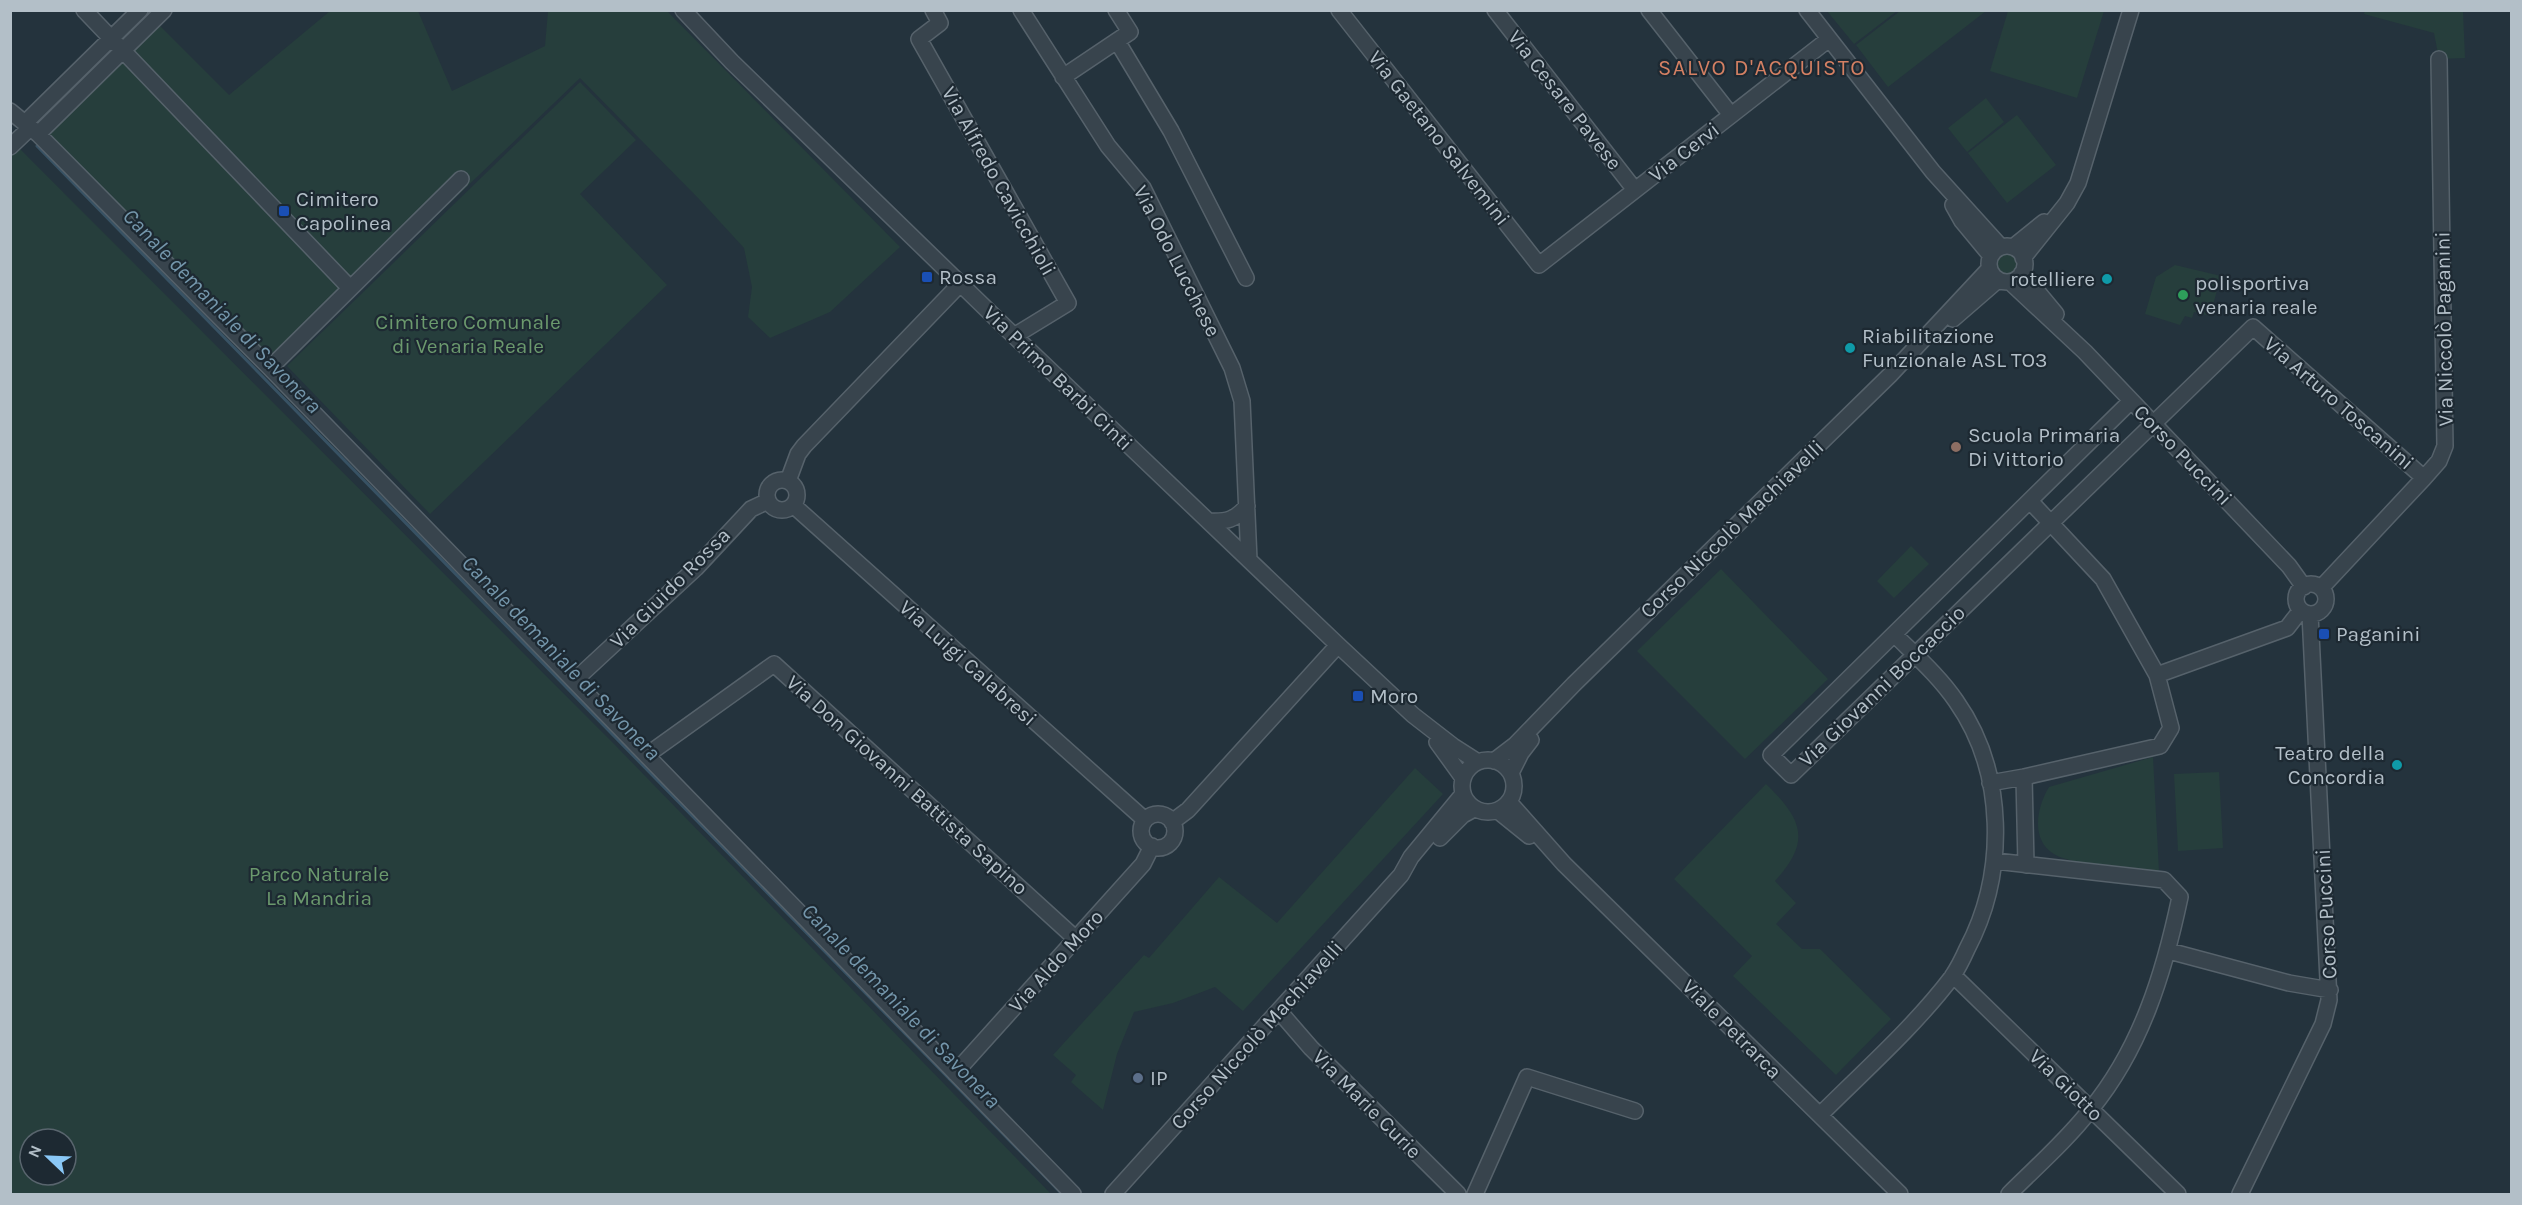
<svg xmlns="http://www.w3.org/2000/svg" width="2522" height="1205" viewBox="0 0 2522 1205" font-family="Karla,sans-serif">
  <rect width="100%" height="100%" fill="#24333d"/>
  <!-- green -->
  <path fill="#263e3c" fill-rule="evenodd" d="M 2365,10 L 2463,11 L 2465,58 L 2439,59 L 2434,33 L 2364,14 Z
    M 330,11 L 418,11 L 452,91 L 545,46 L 548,11 L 667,11 L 900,247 L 830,312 L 770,338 L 748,317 L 752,287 L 744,248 L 699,199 L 580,78 L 278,368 L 48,135 L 159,25 L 229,95 Z
    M 1827,11 L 1897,11 L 1854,44 Z
    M 1900,11 L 1900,10 L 1986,11 L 1888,87 L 1856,45 Z
    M 2008,11 L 2104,11 L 2077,98 L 1990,71 Z
    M 580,82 L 636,140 L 580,194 L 667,285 L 430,514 L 287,366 Z
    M 1986,98 L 2004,122 L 1967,152 L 1948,128 Z
    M 2017,115 L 2056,165 L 2007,203 L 1968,153 Z
    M 10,139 L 615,745 L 1051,1194 L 11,1194 ZM 30,1139 L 66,1139 L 66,1175 L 30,1175 Z
    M1996 264a11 11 0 1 1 22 0a11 11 0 1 1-22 0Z
    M 2175,265 L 2221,276 L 2210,316 L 2194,312 L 2192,318 L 2185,316 L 2180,325 L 2145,314 L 2156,277 Z
    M 1911,546 L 1929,564 L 1894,598 L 1877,581 Z
    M 1721,569 L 1828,679 L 1745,759 L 1637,651 Z
    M 2153,757 L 2159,871 C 2135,868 2073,866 2054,854 C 2030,839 2037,807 2049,787 Z
    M 1415,768 L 1443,794 L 1243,1011 L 1215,987 L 1173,1003 L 1134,1012 L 1117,1054 L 1103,1110 L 1071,1082 L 1076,1075 L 1053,1055 L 1144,955 L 1149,958 L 1219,877 L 1277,923 Z
    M 2219,772 L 2223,848 L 2178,851 L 2174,774 Z
    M 1766,784 C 1802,819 1812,841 1775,881 L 1796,903 L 1776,924 L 1802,949 L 1820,949 L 1891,1019 L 1836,1075 L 1733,976 L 1752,956 L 1674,879 Z"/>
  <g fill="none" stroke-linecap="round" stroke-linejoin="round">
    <!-- stream -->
    <path stroke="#385264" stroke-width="3" d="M 37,146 L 1062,1194"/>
    <defs>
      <path id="minor" d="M 84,10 L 350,288
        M 683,10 L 732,62 L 1008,330 L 1338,645 L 1413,715 L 1453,746 L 1478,762
        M 933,10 L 940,23 L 919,39 L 1068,303 L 1014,336
        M 1021,10 L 1108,146 L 1143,188 L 1232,368 L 1242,401 L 1249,560
        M 1339,10 L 1539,265 L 1829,39
        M 1495,10 L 1635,190
        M 1649,10 L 1731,115
        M 1807,10 L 1933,172 L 2001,247
        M 1117,41 L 1171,131 L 1246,278
        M 1063,77 L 1130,32 L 1116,10
        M 10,111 L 38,134 L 270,368 L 1073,1194
        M 25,123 L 140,10
        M 38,134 L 164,10
        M 10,147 L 31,127
        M 1953,205 L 1962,221 L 1991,256
        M1989 264a18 18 0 1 1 36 0a18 18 0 1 1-36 0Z
        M 2013,247 L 2044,222
        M 2023,258 L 2067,203 L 2078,183 L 2131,10
        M 2022,273 L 2056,314
        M 2010,282 L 2085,352 L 2289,566 L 2304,587
        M 1953,319 L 1998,280
        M 270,368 L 461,179
        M 2131,401 L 1771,755 L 1791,775 L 2253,327 L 2424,478
        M767 495a15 15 0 1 1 30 0a15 15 0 1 1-30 0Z
        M 788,481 L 798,454 L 804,446 L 961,283
        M 793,505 L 1145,820
        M 1208,521 C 1227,522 1235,520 1247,506
        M2296 599a15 15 0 1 1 30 0a15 15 0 1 1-30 0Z
        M 2321,588 L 2424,478 L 2439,461 L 2445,446 L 2439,59
        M 2157,675 L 2287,628 L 2301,610
        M 574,681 L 696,568 L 751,509 L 768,501
        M 1437,742 L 1463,778
        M 647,755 L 774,664 L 1076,939
        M1462 786a26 26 0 1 1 52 0a26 26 0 1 1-52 0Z
        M 1494,761 L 1515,745 L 1574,684 L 1890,375 L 1989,269
        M 1511,773 L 1521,753 L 1531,740
        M 2024,777 L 2026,865
        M 1990,783 L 2024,777 L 2160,746 L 2171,728 L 2157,675 L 2103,579 L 2030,501
        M 1509,802 L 1564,864 L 1900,1194
        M 1498,811 L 1529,836
        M1141 831a17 17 0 1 1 34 0a17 17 0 1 1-34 0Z
        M 1172,822 L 1188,810 L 1338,645
        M 1440,838 L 1463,815 L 1474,809
        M 1995,861 L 2164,880 L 2180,897 C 2164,973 2141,1048 2091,1109 C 2067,1140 2036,1167 2009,1194
        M 2169,951 L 2289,983 L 2330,990
        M 1953,975 L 2178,1194
        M 1279,1011 L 1311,1048 L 1458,1194
        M 955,1073 L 1143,864 L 1152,846
        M 1820,1115 C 1864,1071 1914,1027 1952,977 C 1958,968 1963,958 1967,949 C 2007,873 2006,772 1956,701 C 1939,676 1915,655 1894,634
        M 1113,1194 L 1401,875 L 1411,857 L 1463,794
        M 1475,1194 L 1527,1077 L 1635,1111
        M 2240,1194 L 2323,1024 L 2329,1000 L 2310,614"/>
    </defs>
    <!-- minor casing -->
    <use href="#minor" stroke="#56626b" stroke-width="18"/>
    <!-- minor -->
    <use href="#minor" stroke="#38444d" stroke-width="15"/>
  </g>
  <!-- markers -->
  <g fill="#1a4fb4" stroke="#1d2932" stroke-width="2">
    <rect x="278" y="205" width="12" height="12" rx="3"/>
    <rect x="921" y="271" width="12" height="12" rx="3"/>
    <rect x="2318" y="628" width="12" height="12" rx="3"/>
    <rect x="1352" y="690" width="12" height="12" rx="3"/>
  </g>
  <g fill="#0f9aa8" stroke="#1d2932" stroke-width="2">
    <circle cx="2107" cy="279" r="6"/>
    <circle cx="1850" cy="348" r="6"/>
    <circle cx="2397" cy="765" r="6"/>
  </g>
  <circle fill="#2e9e5b" stroke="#1d2932" stroke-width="2" cx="2183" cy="295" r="6"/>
  <circle fill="#8d6e63" stroke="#1d2932" stroke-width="2" cx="1956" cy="447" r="6"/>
  <circle fill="#5c6f8a" stroke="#1d2932" stroke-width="2" cx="1138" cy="1078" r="6"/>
  <g text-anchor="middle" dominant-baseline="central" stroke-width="4.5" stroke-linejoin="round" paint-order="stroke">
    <!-- street labels -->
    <g font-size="21" fill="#b3bfc8" stroke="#1d2932">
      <text transform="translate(1565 100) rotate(52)">Via Cesare Pavese</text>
      <text transform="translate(1439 138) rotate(52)">Via Gaetano Salvemini</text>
      <text transform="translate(1684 152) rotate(-38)">Via Cervi</text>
      <text transform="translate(999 181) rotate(61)">Via Alfredo Cavicchioli</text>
      <text transform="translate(1177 261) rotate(63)">Via Odo Lucchese</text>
      <text transform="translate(2444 329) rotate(-91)">Via Niccolò Paganini</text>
      <text transform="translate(1058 378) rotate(44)">Via Primo Barbi Cinti</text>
      <text transform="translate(2339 403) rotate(41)">Via Arturo Toscanini</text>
      <text transform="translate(2183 455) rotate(46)">Corso Puccini</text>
      <text transform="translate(1732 529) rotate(-44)">Corso Niccolò Machiavelli</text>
      <text transform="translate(670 588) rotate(-45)">Via Giuido Rossa</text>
      <text transform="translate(968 663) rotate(42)">Via Luigi Calabresi</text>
      <text transform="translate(1882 686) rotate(-44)">Via Giovanni Boccaccio</text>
      <text transform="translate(907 785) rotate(42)">Via Don Giovanni Battista Sapino</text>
      <text transform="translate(2326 914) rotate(-93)">Corso Puccini</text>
      <text transform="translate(1056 961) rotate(-48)">Via Aldo Moro</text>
      <text transform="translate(1732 1029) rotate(45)">Viale Petrarca</text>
      <text transform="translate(1257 1035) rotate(-48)">Corso Niccolò Machiavelli</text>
      <text transform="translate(2066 1085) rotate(44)">Via Giotto</text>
      <text transform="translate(1367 1104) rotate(45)">Via Marie Curie</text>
    </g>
    <!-- poi labels -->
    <g font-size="21" fill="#b3bfc8" stroke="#1d2932" text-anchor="start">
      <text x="296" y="199">Cimitero<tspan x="296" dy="24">Capolinea</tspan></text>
      <text x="939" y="277">Rossa</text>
      <text x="2095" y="279" text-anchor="end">rotelliere</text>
      <text x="2195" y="283">polisportiva<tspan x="2195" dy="24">venaria reale</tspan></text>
      <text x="1862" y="336">Riabilitazione<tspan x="1862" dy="24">Funzionale ASL TO3</tspan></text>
      <text x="1968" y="435">Scuola Primaria<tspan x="1968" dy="24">Di Vittorio</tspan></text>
      <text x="2336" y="634">Paganini</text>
      <text x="1370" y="696">Moro</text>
      <text x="2385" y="753" text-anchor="end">Teatro della<tspan x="2385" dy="24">Concordia</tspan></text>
      <text x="1150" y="1078">IP</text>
    </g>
    <!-- park labels -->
    <g font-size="21" fill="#6b996d" stroke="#1d2932">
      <text x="468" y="322">Cimitero Comunale<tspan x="468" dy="24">di Venaria Reale</tspan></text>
      <text x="319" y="874">Parco Naturale<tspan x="319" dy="24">La Mandria</tspan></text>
    </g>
    <!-- neighbourhood labels -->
    <g font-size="22" letter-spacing="1.5" fill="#d48063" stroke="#1d2932">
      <text x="1762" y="68">SALVO D'ACQUISTO</text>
    </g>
    <!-- water labels -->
    <g font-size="22" font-style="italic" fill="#7496ab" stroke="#1d2932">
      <text transform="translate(222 311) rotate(46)">Canale demaniale di Savonera</text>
      <text transform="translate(561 658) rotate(46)">Canale demaniale di Savonera</text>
      <text transform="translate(901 1006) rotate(46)">Canale demaniale di Savonera</text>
    </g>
  </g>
  <!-- border -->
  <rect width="2522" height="1205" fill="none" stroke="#b3bfc8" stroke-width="24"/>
  <!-- north arrow -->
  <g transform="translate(48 1157) rotate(293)"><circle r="28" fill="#1d2932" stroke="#59656e" stroke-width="1.5"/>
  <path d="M0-4.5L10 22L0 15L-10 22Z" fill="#8ac8f7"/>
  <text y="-9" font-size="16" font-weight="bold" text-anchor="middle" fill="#b3bfc8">N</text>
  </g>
</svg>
